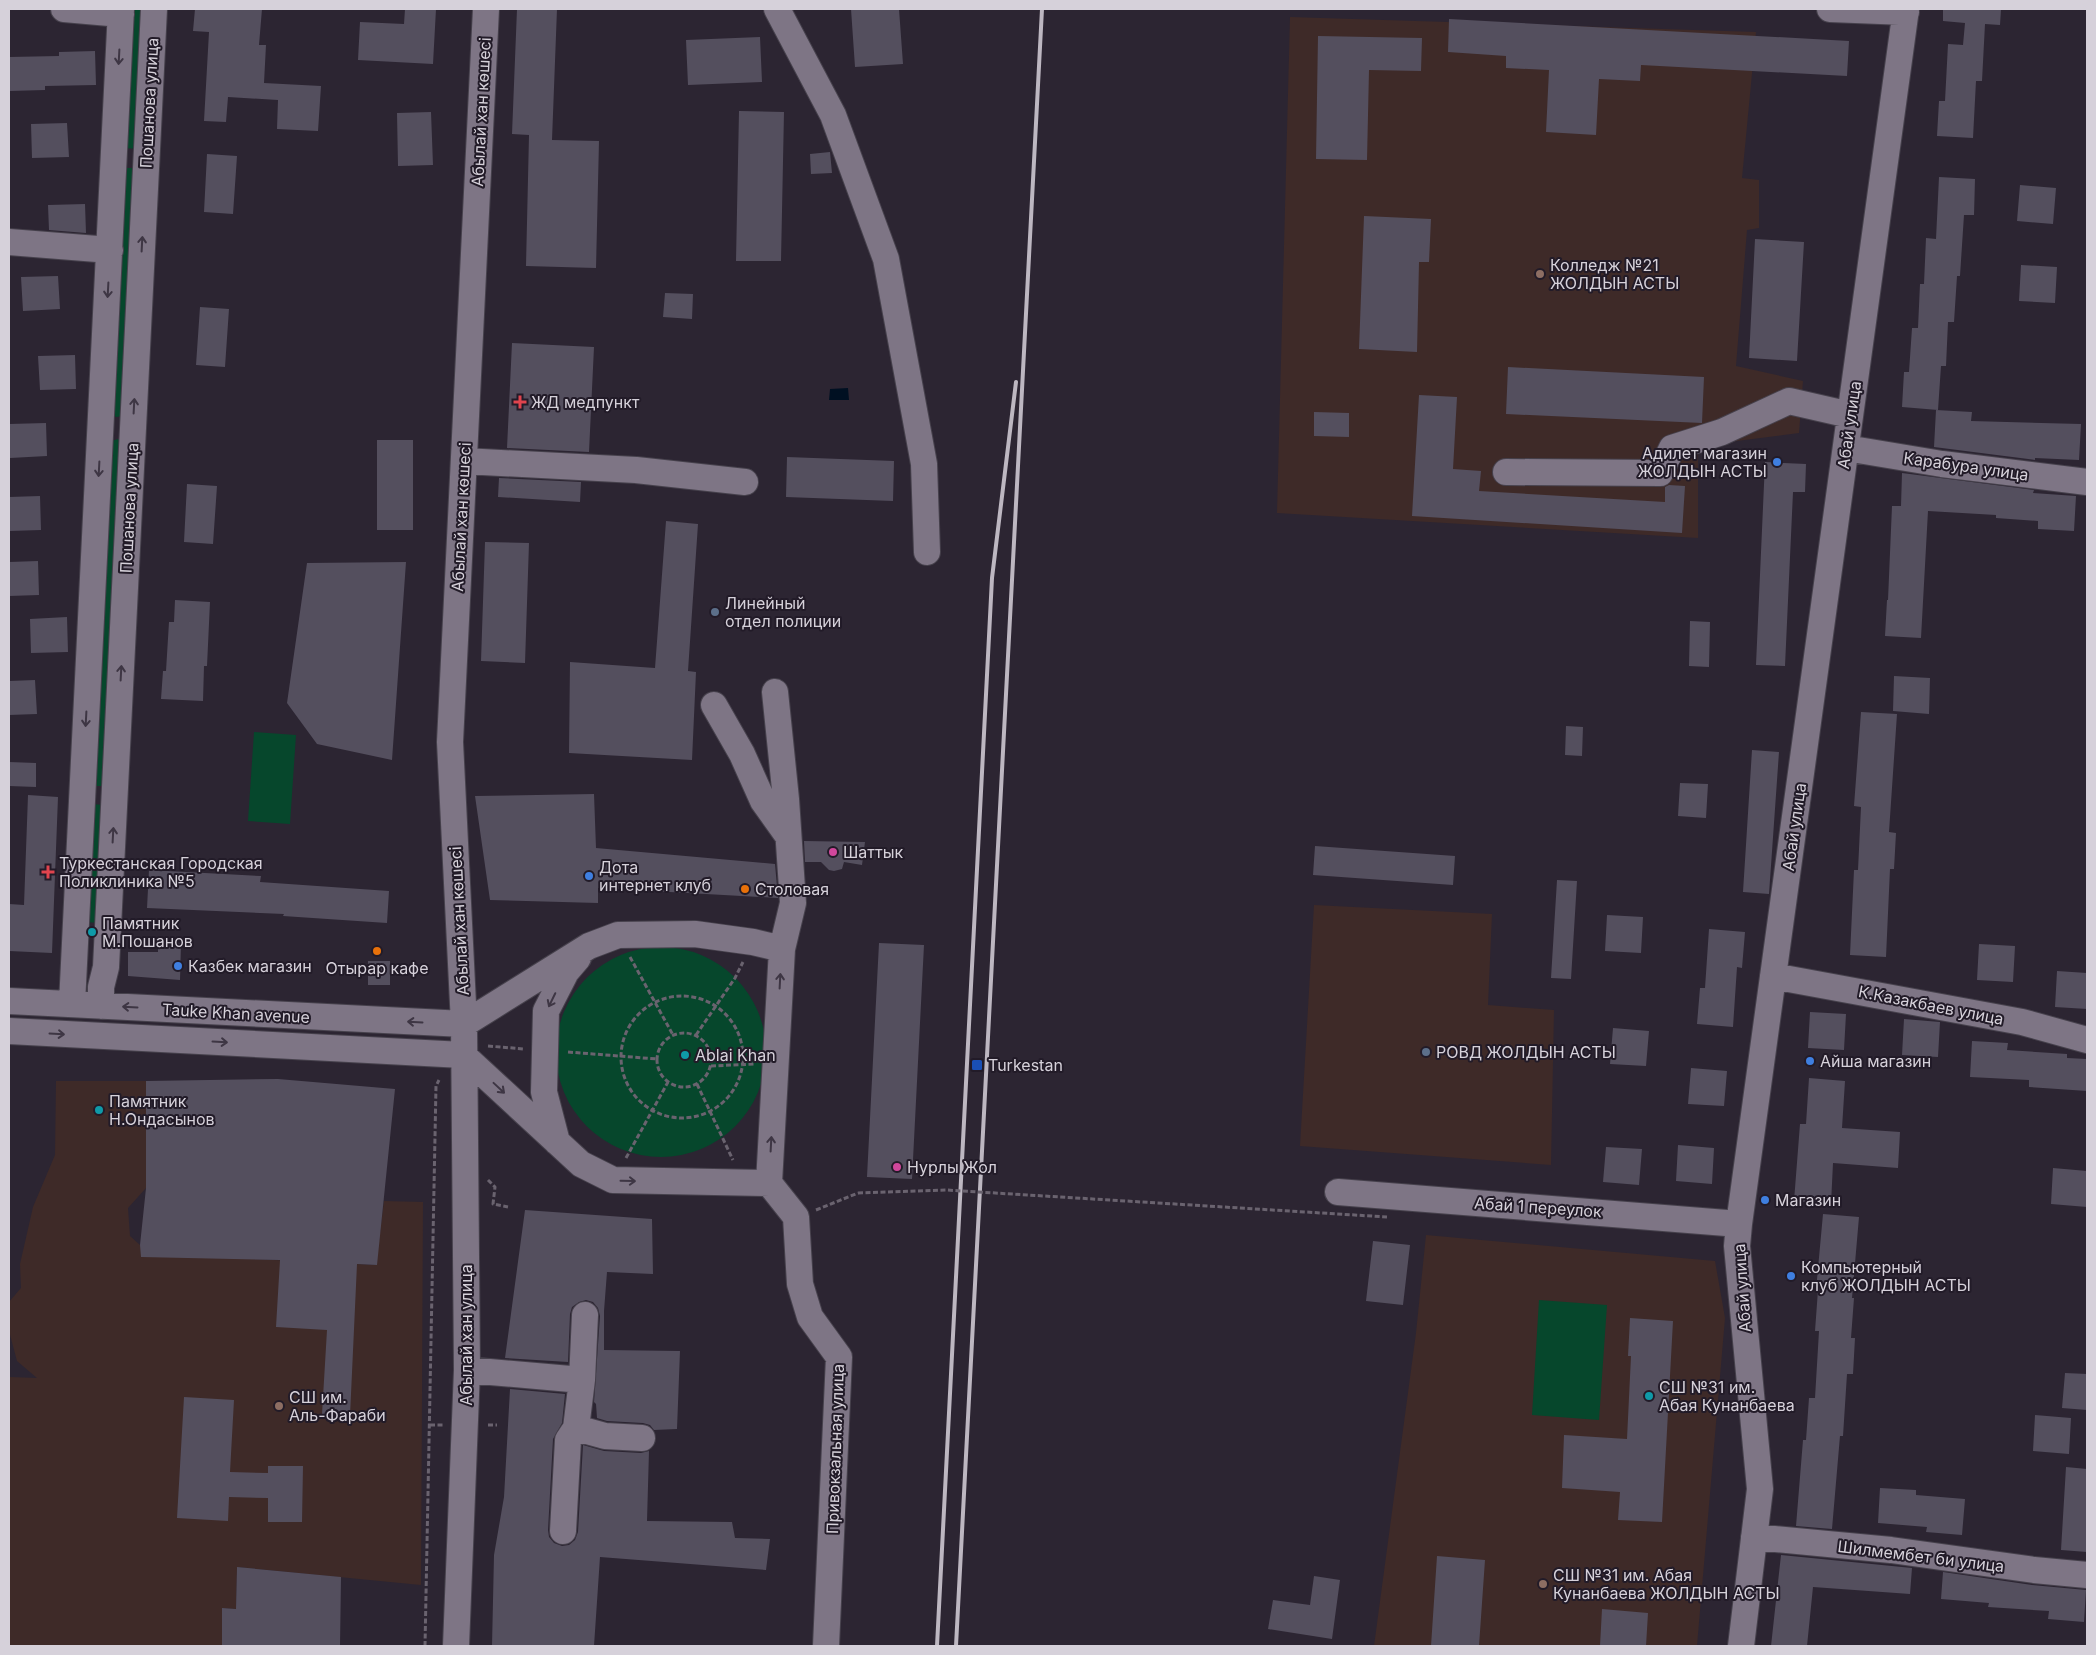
<svg xmlns="http://www.w3.org/2000/svg" width="2096" height="1655" viewBox="0 0 2096 1655" font-family="Inter,sans-serif">
  <rect width="100%" height="100%" fill="#2c2532"/>
  <!-- education -->
  <path fill="#3e2a28" d="M 1290,17 L 1756,32 L 1742,178 L 1759,180 L 1759,228 L 1747,230 L 1736,366 L 1803,381 L 1799,433 L 1698,446 L 1698,538 L 1277,513 Z
    M 1314,905 L 1492,914 L 1488,1005 L 1554,1010 L 1551,1165 L 1300,1146 Z
    M 56,1081 L 146,1081 L 146,1188 L 128,1208 L 130,1236 L 140,1245 L 252,1259 L 376,1265 L 384,1201 L 423,1202 L 421,1585 L 237,1567 L 236,1609 L 222,1608 L 222,1646 L 9,1646 L 9,1377 L 37,1378 L 17,1361 L 9,1331 L 9,1302 L 21,1288 L 20,1264 L 33,1207 L 55,1155 Z
    M 1426,1235 L 1715,1261 L 1725,1318 L 1697,1646 L 1374,1646 L 1416,1333 Z"/>
  <!-- green -->
  <path fill="#06472c" d="M 130,9 L 147,9 L 140,149 L 123,148 Z
    M 122,168 L 139,168 L 126,415 L 117,417 L 109,415 Z
    M 118,439 L 125,443 L 108,786 L 91,786 L 108,442 Z
    M 254,732 L 296,735 L 290,824 L 248,821 Z
    M 89,804 L 106,805 L 101,923 L 84,922 Z
    M556 1052a105 105 0 1 1 210 0a105 105 0 1 1-210 0Z
    M 1539,1300 L 1607,1305 L 1599,1420 L 1532,1415 Z"/>
  <!-- water -->
  <path fill="#001022" d="M 848,388 L 849,400 L 829,400 L 830,389 Z"/>
  <!-- building -->
  <path fill="#544f5e" d="M 195,9 L 262,9 L 259,45 L 266,45 L 264,83 L 321,86 L 318,131 L 277,129 L 278,100 L 228,97 L 226,122 L 204,121 L 209,32 L 193,31 Z
    M 405,9 L 436,9 L 433,64 L 358,60 L 360,22 L 404,24 Z
    M 517,9 L 557,9 L 552,140 L 599,141 L 596,268 L 526,266 L 529,135 L 512,134 Z
    M 851,9 L 899,9 L 903,64 L 855,67 Z
    M 1943,9 L 2001,9 L 2000,25 L 1985,24 L 1982,81 L 1976,81 L 1973,138 L 1937,136 L 1939,101 L 1945,101 L 1948,44 L 1963,45 L 1965,23 L 1943,21 Z
    M 1449,19 L 1849,41 L 1847,76 L 1641,65 L 1640,81 L 1599,79 L 1596,135 L 1546,132 L 1549,70 L 1506,68 L 1506,56 L 1448,52 Z
    M 1318,36 L 1422,38 L 1421,71 L 1369,70 L 1367,160 L 1316,159 Z
    M 760,37 L 762,82 L 688,85 L 686,40 Z
    M 95,51 L 96,85 L 45,86 L 45,90 L 9,91 L 9,57 L 59,56 L 59,52 Z
    M 739,111 L 784,112 L 781,261 L 736,261 Z
    M 431,112 L 433,165 L 398,166 L 397,113 Z
    M 67,123 L 69,157 L 32,158 L 31,124 Z
    M 830,152 L 832,173 L 811,174 L 810,154 Z
    M 207,154 L 237,156 L 233,214 L 204,212 Z
    M 1939,177 L 1975,179 L 1974,215 L 1964,215 L 1960,276 L 1957,276 L 1954,322 L 1948,322 L 1946,366 L 1941,366 L 1938,410 L 1902,407 L 1904,372 L 1909,372 L 1912,328 L 1918,328 L 1920,284 L 1924,284 L 1926,238 L 1936,239 Z
    M 2020,185 L 2056,188 L 2053,224 L 2017,221 Z
    M 85,204 L 86,233 L 49,230 L 48,205 Z
    M 1364,216 L 1431,219 L 1429,262 L 1419,262 L 1417,352 L 1359,349 Z
    M 1755,239 L 1804,242 L 1797,361 L 1749,358 Z
    M 2021,265 L 2057,267 L 2055,303 L 2019,301 Z
    M 58,276 L 60,309 L 23,311 L 21,277 Z
    M 665,293 L 693,294 L 692,319 L 663,317 Z
    M 200,307 L 229,309 L 225,367 L 196,365 Z
    M 512,343 L 594,347 L 589,452 L 507,448 Z
    M 75,355 L 76,389 L 40,390 L 38,356 Z
    M 1508,367 L 1704,377 L 1702,423 L 1506,414 Z
    M 1419,395 L 1457,397 L 1453,469 L 1481,471 L 1479,491 L 1665,502 L 1665,487 L 1669,485 L 1685,486 L 1682,533 L 1412,516 Z
    M 1936,410 L 1972,412 L 1971,421 L 2081,424 L 2079,460 L 2035,458 L 2035,460 L 1934,447 Z
    M 1314,412 L 1349,413 L 1349,437 L 1314,436 Z
    M 46,423 L 47,456 L 10,458 L 9,424 Z
    M 377,440 L 413,440 L 413,530 L 377,530 Z
    M 787,457 L 894,461 L 893,501 L 786,497 Z
    M 1765,462 L 1806,464 L 1805,492 L 1793,492 L 1785,666 L 1756,665 Z
    M 1902,473 L 2034,490 L 2033,493 L 2076,496 L 2074,531 L 2038,529 L 2038,521 L 1996,518 L 1996,515 L 1928,511 L 1921,638 L 1885,636 L 1887,600 L 1888,600 L 1892,506 L 1901,506 Z
    M 499,478 L 581,482 L 580,502 L 498,497 Z
    M 187,484 L 217,486 L 213,544 L 184,542 Z
    M 40,496 L 41,530 L 9,531 L 9,497 Z
    M 666,521 L 698,524 L 688,671 L 696,672 L 692,760 L 569,753 L 570,662 L 655,668 Z
    M 485,542 L 529,543 L 525,663 L 481,661 Z
    M 38,561 L 39,595 L 9,596 L 9,562 Z
    M 406,562 L 392,760 L 317,744 L 287,703 L 307,563 Z
    M 175,600 L 210,602 L 207,666 L 204,666 L 203,701 L 161,699 L 163,671 L 166,671 L 169,622 L 174,622 Z
    M 67,617 L 68,652 L 31,653 L 30,619 Z
    M 1690,621 L 1710,622 L 1709,667 L 1689,666 Z
    M 1894,676 L 1930,678 L 1929,714 L 1893,711 Z
    M 35,680 L 37,714 L 9,715 L 9,681 Z
    M 1861,712 L 1897,714 L 1889,832 L 1896,833 L 1894,869 L 1890,869 L 1886,957 L 1850,955 L 1854,870 L 1858,870 L 1861,807 L 1854,806 Z
    M 1566,726 L 1583,727 L 1582,756 L 1565,755 Z
    M 1752,750 L 1779,752 L 1769,894 L 1743,892 Z
    M 9,762 L 36,763 L 36,787 L 9,786 Z
    M 1680,783 L 1708,784 L 1706,818 L 1678,816 Z
    M 594,794 L 596,848 L 775,864 L 778,898 L 598,888 L 598,903 L 490,900 L 475,796 Z
    M 28,795 L 58,797 L 52,953 L 9,951 L 9,904 L 24,905 Z
    M 804,841 L 865,842 L 862,865 L 844,862 L 842,869 L 834,871 L 829,870 L 821,862 L 805,862 Z
    M 1315,846 L 1455,856 L 1453,885 L 1313,875 Z
    M 149,870 L 261,876 L 260,882 L 389,891 L 387,923 L 283,916 L 284,914 L 147,908 Z
    M 1557,880 L 1577,881 L 1571,979 L 1551,978 Z
    M 1607,915 L 1643,917 L 1641,953 L 1605,951 Z
    M 1709,929 L 1745,932 L 1742,968 L 1737,967 L 1733,1027 L 1697,1024 L 1700,988 L 1705,988 Z
    M 158,942 L 181,943 L 180,980 L 128,976 L 128,952 L 158,952 Z
    M 879,943 L 924,945 L 912,1179 L 867,1177 Z
    M 1979,944 L 2015,946 L 2013,982 L 1977,980 Z
    M 368,961 L 390,961 L 390,985 L 368,985 Z
    M 2057,971 L 2087,973 L 2087,1009 L 2055,1007 Z
    M 1810,1012 L 1846,1014 L 1844,1050 L 1808,1048 Z
    M 1904,1019 L 1940,1022 L 1938,1057 L 1902,1055 Z
    M 1613,1028 L 1649,1031 L 1646,1066 L 1610,1064 Z
    M 1972,1041 L 2008,1043 L 2007,1050 L 2067,1054 L 2067,1058 L 2087,1059 L 2087,1091 L 2029,1087 L 2029,1080 L 1970,1077 Z
    M 1691,1068 L 1727,1071 L 1724,1106 L 1688,1104 Z
    M 1809,1078 L 1845,1081 L 1842,1128 L 1900,1132 L 1898,1168 L 1833,1163 L 1831,1204 L 1794,1201 L 1800,1124 L 1806,1124 Z
    M 278,1079 L 395,1089 L 377,1265 L 357,1264 L 350,1416 L 322,1414 L 327,1330 L 276,1327 L 280,1260 L 141,1257 L 140,1245 L 146,1188 L 146,1081 Z
    M 1678,1145 L 1714,1148 L 1712,1184 L 1676,1181 Z
    M 1606,1147 L 1642,1149 L 1639,1185 L 1603,1182 Z
    M 2053,1168 L 2087,1171 L 2087,1207 L 2051,1204 Z
    M 525,1210 L 652,1219 L 653,1274 L 607,1272 L 604,1311 L 604,1350 L 680,1351 L 677,1429 L 654,1430 L 650,1425 L 643,1423 L 607,1421 L 597,1418 L 596,1404 L 594,1402 L 600,1316 L 598,1308 L 593,1302 L 586,1300 L 579,1302 L 572,1307 L 570,1314 L 568,1362 L 505,1358 Z
    M 1823,1214 L 1859,1217 L 1852,1298 L 1854,1298 L 1851,1338 L 1855,1338 L 1853,1374 L 1847,1374 L 1843,1436 L 1840,1436 L 1832,1529 L 1796,1526 L 1803,1440 L 1806,1440 L 1809,1398 L 1815,1398 L 1819,1331 L 1815,1331 L 1818,1290 L 1816,1290 Z
    M 1373,1241 L 1410,1245 L 1403,1305 L 1366,1301 Z
    M 1630,1318 L 1673,1321 L 1662,1522 L 1618,1520 L 1620,1492 L 1562,1488 L 1564,1435 L 1627,1439 L 1631,1356 L 1628,1356 Z
    M 2065,1373 L 2087,1374 L 2087,1410 L 2062,1408 Z
    M 510,1389 L 565,1394 L 562,1423 L 553,1439 L 548,1530 L 549,1537 L 554,1543 L 562,1546 L 569,1545 L 575,1540 L 578,1532 L 583,1445 L 604,1451 L 641,1453 L 649,1451 L 647,1521 L 732,1522 L 735,1538 L 770,1539 L 766,1570 L 600,1557 L 594,1646 L 492,1646 L 494,1555 L 504,1497 Z
    M 184,1397 L 234,1400 L 230,1472 L 268,1473 L 268,1466 L 303,1466 L 302,1522 L 268,1522 L 268,1498 L 229,1497 L 228,1521 L 177,1518 Z
    M 2035,1415 L 2071,1418 L 2069,1454 L 2033,1451 Z
    M 2066,1467 L 2087,1469 L 2087,1552 L 2061,1550 Z
    M 1880,1488 L 1916,1490 L 1916,1495 L 1965,1499 L 1962,1535 L 1926,1532 L 1927,1527 L 1878,1523 Z
    M 1781,1555 L 1912,1568 L 1910,1594 L 1813,1587 L 1807,1646 L 1771,1646 Z
    M 1437,1556 L 1485,1560 L 1479,1646 L 1431,1646 Z
    M 237,1567 L 341,1577 L 340,1646 L 222,1646 L 222,1608 L 236,1609 Z
    M 1943,1572 L 2032,1585 L 2086,1590 L 2084,1622 L 2048,1619 L 2049,1611 L 1988,1607 L 1989,1603 L 1941,1599 Z
    M 1314,1576 L 1340,1580 L 1332,1639 L 1268,1629 L 1273,1600 L 1310,1605 Z
    M 1602,1609 L 1648,1613 L 1646,1646 L 1600,1646 Z"/>
  <g fill="none" stroke-linecap="round" stroke-linejoin="round">
    <defs>
      <path id="minor" d="M 64,9 L 121,14
        M 777,9 L 833,115 L 886,259 L 924,464 L 927,552
        M 1830,9 L 1906,12
        M 9,242 L 110,250
        M 1846,448 L 1942,464 L 2087,482
        M 464,461 L 636,470 L 745,482
        M 1506,472 L 1660,473 L 1672,448 L 1722,432 L 1789,401 L 1850,415
        M 775,692 L 786,799 L 793,903 L 782,949
        M 714,705 L 742,754 L 763,801 L 788,836
        M 1773,976 L 2022,1022 L 2087,1040
        M 9,1001 L 464,1024
        M 72,1004 L 121,9
        M 101,1006 L 101,987 L 106,967 L 154,9
        M 9,1031 L 463,1055
        M 463,1055 L 581,1164 L 613,1180 L 769,1183 L 782,949 L 753,942 L 695,934 L 618,935 L 589,946 L 464,1024
        M 557,1142 L 544,1092 L 546,1011 L 566,972 L 578,958
        M 769,1183 L 796,1217 L 800,1284 L 810,1317 L 839,1357 L 826,1646
        M 1338,1192 L 1739,1224
        M 585,1315 L 582,1380 L 576,1428 L 605,1436 L 642,1438
        M 467,1370 L 582,1380
        M 563,1531 L 568,1440 L 576,1428
        M 1754,1537 L 1891,1550 L 2034,1570 L 2087,1575
        M 456,1646 L 467,1370 L 464,1024 L 450,742 L 486,9
        M 1741,1646 L 1760,1489 L 1737,1246 L 1739,1224 L 1906,9"/>
    </defs>
    <!-- minor casing -->
    <use href="#minor" stroke="#46414c" stroke-width="28"/>
    <!-- path -->
    <path stroke="#6a636f" stroke-width="3" stroke-dasharray="5 2.5" stroke-linecap="butt" d="M 630,957 L 673,1035
      M621 1057a61 61 0 1 1 122 0a61 61 0 1 1-122 0Z
      M657 1060a27 27 0 1 1 54 0a27 27 0 1 1-54 0Z
      M 696,1035 L 735,978 L 743,962
      M 488,1046 L 524,1049
      M 568,1052 L 657,1059
      M 711,1066 L 755,1064
      M 697,1084 L 733,1160
      M 626,1158 L 668,1082
      M 488,1180 L 495,1187 L 493,1204 L 508,1207
      M 816,1210 L 858,1193
      M 430,1425 L 444,1425
      M 488,1425 L 497,1425
      M 425,1646 L 436,1086 L 439,1080"/>
    <!-- minor -->
    <use href="#minor" stroke="#7e7585" stroke-width="26"/>
    <!-- rail -->
    <path stroke="#bdb7c1" stroke-width="4" d="M 937,1646 L 992,578 L 1016,382
      M 956,1646 L 1042,9"/>
    <!-- path-bridge -->
    <path stroke="#6a636f" stroke-width="3" stroke-dasharray="5 2.5" stroke-linecap="butt" d="M 858,1193 L 946,1190 L 1387,1217"/>
  </g>
  <!-- one-way arrows -->
  <defs><path id="oneway-shaft" d="M-6 0H5M1.5-3L5.5 0L1.5 3" fill="none" stroke-width="1.6" stroke-linecap="round" stroke-linejoin="round" transform="scale(1.25)"/></defs>
  <g stroke="#3e3644">
    <use href="#oneway-shaft" transform="translate(119 57) rotate(93)"/>
    <use href="#oneway-shaft" transform="translate(142 244) rotate(-87)"/>
    <use href="#oneway-shaft" transform="translate(108 290) rotate(93)"/>
    <use href="#oneway-shaft" transform="translate(134 406) rotate(-87)"/>
    <use href="#oneway-shaft" transform="translate(99 469) rotate(93)"/>
    <use href="#oneway-shaft" transform="translate(121 673) rotate(-87)"/>
    <use href="#oneway-shaft" transform="translate(86 719) rotate(93)"/>
    <use href="#oneway-shaft" transform="translate(113 835) rotate(-87)"/>
    <use href="#oneway-shaft" transform="translate(780 981) rotate(-87)"/>
    <use href="#oneway-shaft" transform="translate(552 1000) rotate(116)"/>
    <use href="#oneway-shaft" transform="translate(130 1007) rotate(-177)"/>
    <use href="#oneway-shaft" transform="translate(415 1022) rotate(-177)"/>
    <use href="#oneway-shaft" transform="translate(57 1034) rotate(3)"/>
    <use href="#oneway-shaft" transform="translate(220 1042) rotate(3)"/>
    <use href="#oneway-shaft" transform="translate(499 1088) rotate(43)"/>
    <use href="#oneway-shaft" transform="translate(771 1144) rotate(-87)"/>
    <use href="#oneway-shaft" transform="translate(628 1181) rotate(1)"/>
  </g>
  <!-- markers -->
  <g fill="#8d6e63" stroke="#221b28" stroke-width="2">
    <circle cx="1540" cy="274" r="5"/>
    <circle cx="279" cy="1406" r="5"/>
    <circle cx="1543" cy="1584" r="5"/>
  </g>
  <g fill="#e0444e" stroke="#221b28" stroke-width="2">
    <path d="M517.5 394.5h5v5h5v5h-5v5h-5v-5h-5v-5h5z"/>
    <path d="M45.5 864.5h5v5h5v5h-5v5h-5v-5h-5v-5h5z"/>
  </g>
  <g fill="#3f7fe0" stroke="#221b28" stroke-width="2">
    <circle cx="1777" cy="462" r="5"/>
    <circle cx="589" cy="876" r="5"/>
    <circle cx="178" cy="966" r="5"/>
    <circle cx="1810" cy="1061" r="5"/>
    <circle cx="1765" cy="1200" r="5"/>
    <circle cx="1791" cy="1276" r="5"/>
  </g>
  <g fill="#5c6f8a" stroke="#221b28" stroke-width="2">
    <circle cx="715" cy="612" r="5"/>
    <circle cx="1426" cy="1052" r="5"/>
  </g>
  <g fill="#d1479c" stroke="#221b28" stroke-width="2">
    <circle cx="833" cy="852" r="5"/>
    <circle cx="897" cy="1167" r="5"/>
  </g>
  <g fill="#e8710a" stroke="#221b28" stroke-width="2">
    <circle cx="745" cy="889" r="5"/>
    <circle cx="377" cy="951" r="5"/>
  </g>
  <g fill="#0f9aa8" stroke="#221b28" stroke-width="2">
    <circle cx="92" cy="932" r="5"/>
    <circle cx="685" cy="1055" r="5"/>
    <circle cx="99" cy="1110" r="5"/>
    <circle cx="1649" cy="1396" r="5"/>
  </g>
  <rect fill="#1a4fb4" stroke="#221b28" stroke-width="2" x="971" y="1059" width="12" height="12" rx="2.5"/>
  <g text-anchor="middle" dominant-baseline="central" stroke-width="4" stroke-linejoin="round" paint-order="stroke">
    <!-- street labels -->
    <g font-size="16" fill="#d6d1da" stroke="#221b28">
      <text transform="translate(149 103) rotate(-87)">Пошанова улица</text>
      <text transform="translate(481 112) rotate(-87)">Абылай хан көшесі</text>
      <text transform="translate(1849 425) rotate(-82)">Абай улица</text>
      <text transform="translate(1966 466) rotate(8)">Карабура улица</text>
      <text transform="translate(129 508) rotate(-87)">Пошанова улица</text>
      <text transform="translate(461 517) rotate(-87)">Абылай хан көшесі</text>
      <text transform="translate(1794 827) rotate(-82)">Абай улица</text>
      <text transform="translate(459 921) rotate(-93)">Абылай хан көшесі</text>
      <text transform="translate(1931 1005) rotate(11)">К.Казакбаев улица</text>
      <text transform="translate(236 1013) rotate(3)">Tauke Khan avenue</text>
      <text transform="translate(1538 1207) rotate(4)">Абай 1 переулок</text>
      <text transform="translate(1742 1288) rotate(-94)">Абай улица</text>
      <text transform="translate(466 1335) rotate(-90)">Абылай хан улица</text>
      <text transform="translate(835 1449) rotate(-88)">Привокзальная улица</text>
      <text transform="translate(1921 1556) rotate(7)">Шилмембет би улица</text>
    </g>
    <!-- poi labels -->
    <g font-size="16" fill="#d6d1da" stroke="#221b28" text-anchor="start">
      <text x="1550" y="265">Колледж №21<tspan x="1550" dy="18">ЖОЛДЫН АСТЫ</tspan></text>
      <text x="531" y="402">ЖД медпункт</text>
      <text x="1767" y="453" text-anchor="end">Адилет магазин<tspan x="1767" dy="18">ЖОЛДЫН АСТЫ</tspan></text>
      <text x="725" y="603">Линейный<tspan x="725" dy="18">отдел полиции</tspan></text>
      <text x="843" y="852">Шаттык</text>
      <text x="59" y="863">Туркестанская Городская<tspan x="59" dy="18">Поликлиника №5</tspan></text>
      <text x="599" y="867">Дота<tspan x="599" dy="18">интернет клуб</tspan></text>
      <text x="755" y="889">Столовая</text>
      <text x="102" y="923">Памятник<tspan x="102" dy="18">М.Пошанов</tspan></text>
      <text x="188" y="966">Казбек магазин</text>
      <text x="377" y="968" text-anchor="middle">Отырар кафе</text>
      <text x="1436" y="1052">РОВД ЖОЛДЫН АСТЫ</text>
      <text x="695" y="1055">Ablai Khan</text>
      <text x="1820" y="1061">Айша магазин</text>
      <text x="988" y="1065">Turkestan</text>
      <text x="109" y="1101">Памятник<tspan x="109" dy="18">Н.Ондасынов</tspan></text>
      <text x="907" y="1167">Нурлы Жол</text>
      <text x="1775" y="1200">Магазин</text>
      <text x="1801" y="1267">Компьютерный<tspan x="1801" dy="18">клуб ЖОЛДЫН АСТЫ</tspan></text>
      <text x="1659" y="1387">СШ №31 им.<tspan x="1659" dy="18">Абая Кунанбаева</tspan></text>
      <text x="289" y="1397">СШ им.<tspan x="289" dy="18">Аль-Фараби</tspan></text>
      <text x="1553" y="1575">СШ №31 им. Абая<tspan x="1553" dy="18">Кунанбаева ЖОЛДЫН АСТЫ</tspan></text>
    </g>
  </g>
  <!-- border -->
  <rect width="2096" height="1655" fill="none" stroke="#d6d1da" stroke-width="20"/>
</svg>
